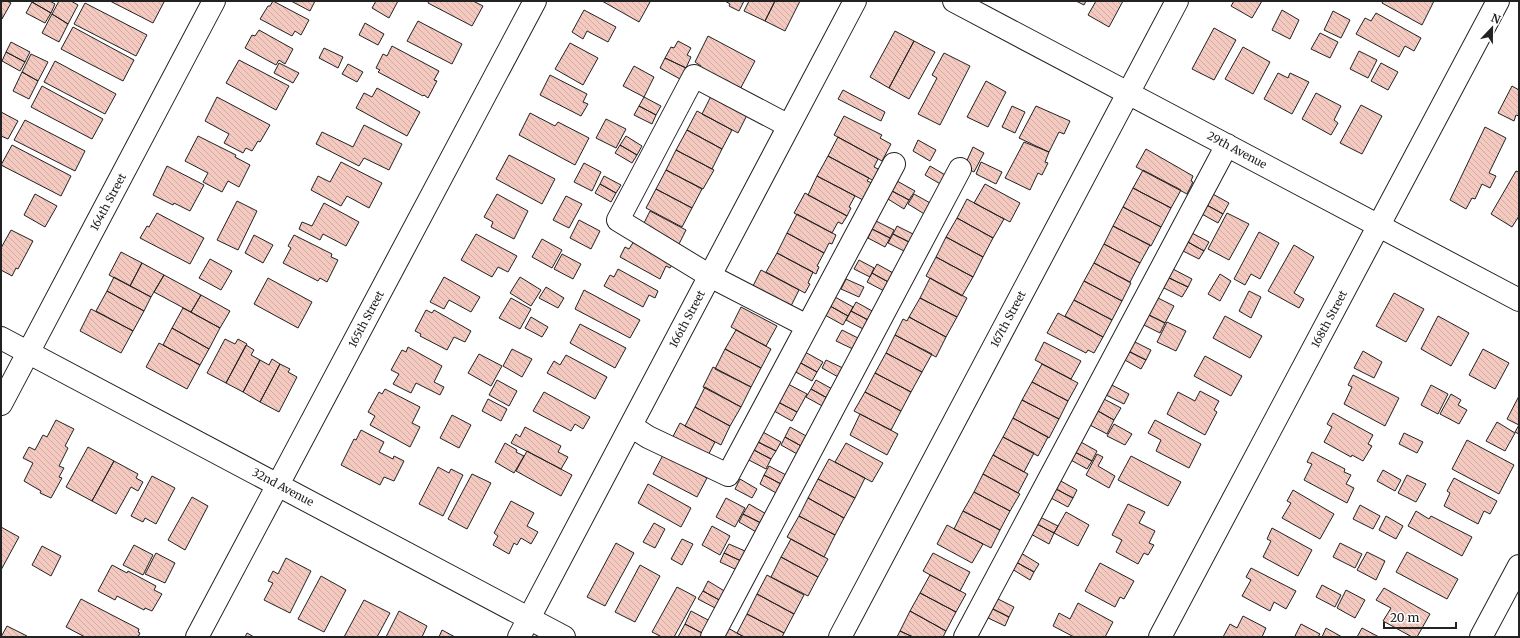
<svg xmlns="http://www.w3.org/2000/svg" width="1520" height="638" viewBox="0 0 1520 638" font-family="Merriweather,serif">
  <defs>
    <pattern id="building-back-hatch" width="6" height="6" patternUnits="userSpaceOnUse"><rect width="6" height="6" fill="#f3c9c0"/><path d="M-1 5l2 2M0 0l6 6M5-1l2 2" fill="none" stroke="#d0aca5"/></pattern>
  </defs>
  <rect width="100%" height="100%" fill="#fff"/>
  <!-- building -->
  <path fill="url(#building-back-hatch)" stroke="#222" d="M 1,1 L 7,1 L 11,3 L 2,19 Z
    M 33,1 L 50,1 L 55,4 L 51,13 L 32,2 Z
    M 59,1 L 71,1 L 78,5 L 68,24 L 52,14 Z
    M 110,1 L 163,1 L 164,2 L 153,23 Z
    M 273,1 L 309,20 L 301,35 L 295,31 L 292,36 L 260,19 L 268,6 L 270,6 Z
    M 291,1 L 315,1 L 310,11 Z
    M 376,1 L 398,1 L 389,18 L 372,8 Z
    M 429,1 L 473,1 L 483,6 L 472,26 L 428,3 Z
    M 602,1 L 648,1 L 650,2 L 639,22 Z
    M 725,1 L 744,1 L 739,11 L 729,6 L 730,4 Z
    M 749,1 L 775,1 L 765,21 L 744,11 Z
    M 775,1 L 800,1 L 785,31 L 765,21 Z
    M 1076,1 L 1086,1 L 1084,5 Z
    M 1096,1 L 1123,1 L 1109,27 L 1088,15 Z
    M 1234,1 L 1262,1 L 1252,18 L 1231,6 Z
    M 1383,1 L 1434,1 L 1422,25 L 1382,3 Z
    M 32,2 L 51,13 L 45,23 L 26,13 Z
    M 85,3 L 147,35 L 136,56 L 74,24 Z
    M 584,10 L 616,27 L 608,42 L 587,31 L 583,39 L 572,32 Z
    M 1282,10 L 1299,20 L 1290,39 L 1272,30 Z
    M 1333,11 L 1350,20 L 1341,38 L 1324,30 Z
    M 1376,13 L 1421,38 L 1414,51 L 1405,46 L 1399,57 L 1356,34 L 1365,18 L 1371,21 Z
    M 52,14 L 68,24 L 59,42 L 42,33 Z
    M 418,21 L 462,44 L 452,64 L 407,41 Z
    M 365,23 L 384,34 L 378,45 L 359,35 Z
    M 73,27 L 134,60 L 123,81 L 61,49 Z
    M 1214,28 L 1236,40 L 1214,80 L 1192,69 Z
    M 259,30 L 293,49 L 285,64 L 279,60 L 276,65 L 245,48 L 252,35 L 255,36 Z
    M 895,31 L 914,41 L 889,88 L 870,77 Z
    M 1320,33 L 1338,42 L 1330,58 L 1311,49 Z
    M 708,36 L 755,61 L 737,95 L 697,74 L 701,66 L 695,62 Z
    M 678,41 L 691,48 L 687,55 L 691,57 L 686,68 L 665,58 L 671,47 L 674,48 Z
    M 914,41 L 935,52 L 909,99 L 889,88 Z
    M 11,42 L 30,52 L 25,62 L 6,52 Z
    M 570,43 L 598,58 L 583,85 L 555,69 Z
    M 392,46 L 439,71 L 434,80 L 437,81 L 428,98 L 424,95 L 423,96 L 378,72 L 380,70 L 376,68 L 383,54 L 387,56 Z
    M 1243,47 L 1270,62 L 1253,94 L 1225,79 Z
    M 324,48 L 343,57 L 338,68 L 319,58 Z
    M 1359,51 L 1377,60 L 1368,78 L 1350,69 Z
    M 6,52 L 25,62 L 20,71 L 2,61 Z
    M 944,53 L 970,66 L 940,125 L 918,114 L 937,78 L 932,75 Z
    M 31,54 L 48,62 L 38,81 L 22,72 Z
    M 665,58 L 686,68 L 680,79 L 660,68 Z
    M 239,60 L 289,86 L 276,110 L 226,83 Z
    M 55,61 L 116,94 L 105,114 L 44,82 Z
    M 279,63 L 299,73 L 293,83 L 274,73 Z
    M 1381,63 L 1398,72 L 1388,90 L 1371,81 Z
    M 348,64 L 363,72 L 357,82 L 342,74 Z
    M 634,66 L 654,77 L 644,97 L 623,86 Z
    M 22,72 L 38,81 L 29,99 L 13,91 Z
    M 1278,73 L 1288,78 L 1290,73 L 1309,82 L 1292,114 L 1264,99 Z
    M 550,75 L 587,94 L 583,102 L 588,104 L 581,116 L 540,95 Z
    M 986,81 L 1006,92 L 988,127 L 967,117 Z
    M 42,86 L 103,119 L 92,139 L 31,107 Z
    M 1512,86 L 1519,90 L 1519,116 L 1516,115 L 1514,121 L 1498,113 Z
    M 377,88 L 420,112 L 407,136 L 356,108 L 364,93 L 372,97 Z
    M 843,90 L 885,112 L 881,121 L 838,99 Z
    M 1316,93 L 1341,106 L 1334,120 L 1338,123 L 1331,135 L 1302,119 Z
    M 712,94 L 748,113 L 738,133 L 702,114 Z
    M 217,97 L 270,125 L 260,142 L 258,141 L 252,151 L 246,148 L 243,153 L 224,143 L 229,134 L 205,121 Z
    M 644,97 L 661,106 L 656,115 L 639,106 Z
    M 1361,105 L 1382,116 L 1362,154 L 1340,143 Z
    M 639,106 L 656,115 L 652,124 L 634,115 Z
    M 1012,106 L 1025,112 L 1015,133 L 1002,127 Z
    M 1036,106 L 1070,121 L 1064,134 L 1059,132 L 1049,152 L 1019,138 Z
    M 697,111 L 732,130 L 722,149 L 687,130 Z
    M 1,112 L 18,121 L 8,139 L 1,136 Z
    M 530,113 L 555,126 L 558,122 L 589,138 L 575,165 L 519,135 Z
    M 844,116 L 882,135 L 880,138 L 891,144 L 882,161 L 834,135 Z
    M 606,119 L 626,129 L 616,148 L 596,138 Z
    M 25,120 L 85,151 L 75,171 L 14,140 Z
    M 364,125 L 402,144 L 389,170 L 364,158 L 359,166 L 316,144 L 322,132 L 353,147 Z
    M 1485,127 L 1506,138 L 1489,173 L 1496,176 L 1490,188 L 1482,184 L 1475,199 L 1472,198 L 1466,209 L 1450,200 Z
    M 687,130 L 722,149 L 712,169 L 676,150 Z
    M 198,136 L 236,155 L 235,157 L 250,165 L 239,187 L 228,181 L 222,192 L 203,182 L 208,173 L 185,161 Z
    M 626,136 L 642,146 L 637,155 L 620,145 Z
    M 838,137 L 878,159 L 874,167 L 880,170 L 874,181 L 828,156 Z
    M 918,140 L 936,150 L 930,161 L 913,151 Z
    M 1024,142 L 1049,152 L 1045,162 L 1048,163 L 1042,175 L 1038,173 L 1030,190 L 1005,178 Z
    M 12,145 L 71,176 L 61,196 L 1,165 Z
    M 620,145 L 637,155 L 632,163 L 615,153 Z
    M 973,147 L 984,153 L 974,172 L 964,167 Z
    M 1146,149 L 1193,176 L 1191,181 L 1193,182 L 1187,194 L 1136,167 Z
    M 676,150 L 714,170 L 703,189 L 666,170 Z
    M 509,155 L 555,179 L 542,204 L 496,179 Z
    M 828,156 L 869,178 L 867,181 L 872,183 L 863,200 L 817,176 Z
    M 341,162 L 382,183 L 369,208 L 347,196 L 341,206 L 311,190 L 318,176 L 330,182 Z
    M 981,162 L 1002,172 L 996,184 L 976,174 Z
    M 584,163 L 601,172 L 592,191 L 574,182 Z
    M 167,166 L 204,185 L 190,211 L 174,203 L 173,205 L 153,195 Z
    M 930,166 L 947,176 L 942,185 L 925,175 Z
    M 666,170 L 702,189 L 692,208 L 656,189 Z
    M 1143,170 L 1181,190 L 1171,208 L 1133,188 Z
    M 1516,171 L 1519,172 L 1519,216 L 1512,227 L 1491,214 Z
    M 604,176 L 621,185 L 616,193 L 600,184 Z
    M 817,176 L 855,196 L 849,207 L 851,208 L 847,216 L 808,195 Z
    M 897,181 L 915,191 L 909,200 L 892,191 Z
    M 600,184 L 616,193 L 611,202 L 595,193 Z
    M 985,184 L 1020,203 L 1010,222 L 974,203 Z
    M 1133,188 L 1171,208 L 1161,227 L 1123,207 Z
    M 656,189 L 692,208 L 682,227 L 646,208 Z
    M 892,191 L 909,200 L 904,209 L 888,199 Z
    M 805,193 L 847,216 L 842,224 L 838,222 L 832,233 L 794,213 Z
    M 1211,193 L 1229,203 L 1223,214 L 1205,204 Z
    M 35,194 L 57,206 L 45,227 L 24,215 Z
    M 497,194 L 528,211 L 514,239 L 491,227 L 493,222 L 484,217 Z
    M 914,194 L 932,204 L 926,215 L 908,204 Z
    M 566,196 L 582,204 L 569,228 L 553,220 Z
    M 967,199 L 1004,219 L 993,238 L 957,218 Z
    M 237,201 L 257,211 L 238,250 L 217,240 Z
    M 324,203 L 359,222 L 346,246 L 323,234 L 320,240 L 299,229 L 302,222 L 312,226 Z
    M 1205,204 L 1223,214 L 1218,223 L 1200,213 Z
    M 1123,207 L 1161,227 L 1151,246 L 1113,226 Z
    M 650,211 L 686,230 L 676,250 L 640,231 Z
    M 157,213 L 204,238 L 190,264 L 140,238 L 147,226 L 149,227 Z
    M 1227,213 L 1249,224 L 1229,260 L 1208,249 Z
    M 797,214 L 836,235 L 832,244 L 829,243 L 824,253 L 787,233 Z
    M 957,218 L 993,238 L 983,257 L 946,237 Z
    M 579,220 L 600,231 L 591,249 L 570,238 Z
    M 876,221 L 894,230 L 890,238 L 872,229 Z
    M 897,226 L 915,235 L 911,243 L 893,234 Z
    M 1113,226 L 1150,245 L 1140,263 L 1104,244 Z
    M 872,229 L 890,238 L 885,247 L 868,238 Z
    M 11,230 L 33,241 L 18,269 L 16,268 L 12,276 L 1,270 L 1,248 Z
    M 1190,232 L 1209,242 L 1204,251 L 1186,241 Z
    M 1259,232 L 1279,243 L 1260,279 L 1251,274 L 1245,285 L 1234,279 Z
    M 787,233 L 824,253 L 817,266 L 819,267 L 816,274 L 777,253 Z
    M 476,234 L 517,256 L 508,272 L 498,267 L 492,277 L 461,260 Z
    M 893,234 L 911,243 L 906,252 L 888,243 Z
    M 254,235 L 273,245 L 263,263 L 245,253 Z
    M 294,235 L 332,254 L 331,257 L 338,260 L 327,282 L 320,278 L 318,281 L 283,263 L 291,248 L 288,246 Z
    M 946,237 L 983,257 L 973,277 L 936,257 Z
    M 542,239 L 562,250 L 552,268 L 532,257 Z
    M 634,241 L 674,262 L 670,268 L 666,266 L 660,279 L 620,257 L 625,247 L 629,249 Z
    M 1186,241 L 1204,251 L 1199,259 L 1181,250 Z
    M 1104,244 L 1140,263 L 1130,282 L 1094,263 Z
    M 1294,245 L 1314,257 L 1294,293 L 1304,299 L 1299,308 L 1268,291 Z
    M 121,252 L 142,263 L 130,286 L 109,275 Z
    M 777,253 L 813,272 L 808,283 L 810,284 L 805,293 L 766,272 Z
    M 562,254 L 581,264 L 573,279 L 554,269 Z
    M 936,257 L 973,277 L 962,296 L 926,276 Z
    M 210,259 L 232,271 L 221,290 L 199,278 Z
    M 859,260 L 874,268 L 870,277 L 854,269 Z
    M 142,263 L 164,275 L 151,297 L 130,286 Z
    M 1094,263 L 1131,283 L 1122,301 L 1084,281 Z
    M 877,264 L 895,274 L 890,283 L 872,273 Z
    M 1171,268 L 1192,279 L 1188,287 L 1167,277 Z
    M 618,269 L 658,291 L 655,298 L 649,295 L 643,307 L 604,286 L 610,275 L 614,277 Z
    M 761,270 L 799,290 L 789,310 L 751,290 Z
    M 872,273 L 890,283 L 886,292 L 867,282 Z
    M 1220,274 L 1231,281 L 1220,301 L 1208,294 Z
    M 164,275 L 201,295 L 191,312 L 154,292 Z
    M 114,277 L 151,297 L 144,311 L 107,291 Z
    M 444,277 L 480,297 L 471,312 L 449,300 L 444,309 L 430,302 Z
    M 520,277 L 541,290 L 531,306 L 510,293 Z
    M 1167,277 L 1188,287 L 1182,297 L 1162,287 Z
    M 268,278 L 312,302 L 298,328 L 254,304 Z
    M 930,278 L 967,298 L 957,317 L 920,298 Z
    M 846,279 L 864,287 L 859,297 L 841,289 Z
    M 1084,281 L 1122,301 L 1112,320 L 1074,300 Z
    M 546,287 L 564,298 L 558,308 L 539,298 Z
    M 584,290 L 640,320 L 630,338 L 575,309 Z
    M 107,291 L 144,311 L 133,331 L 96,311 Z
    M 1249,291 L 1261,297 L 1251,318 L 1239,311 Z
    M 1394,293 L 1424,309 L 1406,342 L 1376,326 Z
    M 201,295 L 230,311 L 220,328 L 191,312 Z
    M 835,297 L 853,307 L 848,316 L 830,306 Z
    M 1156,297 L 1174,306 L 1165,323 L 1147,314 Z
    M 511,298 L 531,309 L 520,329 L 499,318 Z
    M 920,298 L 957,317 L 946,337 L 909,317 Z
    M 1074,300 L 1112,320 L 1103,337 L 1065,316 Z
    M 856,302 L 874,312 L 870,321 L 851,311 Z
    M 830,306 L 848,316 L 843,325 L 825,315 Z
    M 741,307 L 777,326 L 766,346 L 731,327 Z
    M 183,308 L 220,328 L 209,349 L 172,328 Z
    M 91,309 L 133,331 L 121,353 L 80,331 Z
    M 426,310 L 432,313 L 434,310 L 471,331 L 465,342 L 454,337 L 447,350 L 420,336 L 421,334 L 415,331 Z
    M 851,311 L 870,321 L 865,330 L 846,320 Z
    M 1058,313 L 1103,337 L 1094,353 L 1088,350 L 1086,353 L 1047,333 Z
    M 1147,314 L 1165,323 L 1160,333 L 1142,324 Z
    M 1225,316 L 1262,336 L 1250,358 L 1213,338 Z
    M 1438,316 L 1469,333 L 1451,366 L 1421,349 Z
    M 531,317 L 548,327 L 542,337 L 525,328 Z
    M 909,317 L 946,337 L 936,357 L 895,335 L 903,319 L 907,321 Z
    M 1167,322 L 1186,331 L 1176,351 L 1157,342 Z
    M 580,324 L 626,348 L 615,368 L 570,343 Z
    M 172,328 L 209,349 L 200,365 L 163,345 Z
    M 736,330 L 771,349 L 761,368 L 725,349 Z
    M 842,330 L 860,339 L 855,350 L 836,341 Z
    M 895,335 L 932,354 L 922,372 L 886,353 Z
    M 225,339 L 235,344 L 238,339 L 247,344 L 226,383 L 207,373 Z
    M 1133,341 L 1151,350 L 1146,360 L 1128,351 Z
    M 1044,342 L 1081,361 L 1071,379 L 1035,360 Z
    M 159,343 L 200,365 L 187,389 L 146,367 Z
    M 246,345 L 254,350 L 251,355 L 260,360 L 243,392 L 226,383 Z
    M 408,347 L 442,366 L 434,382 L 444,387 L 440,395 L 416,383 L 411,393 L 393,384 L 399,374 L 391,370 L 402,350 L 406,352 Z
    M 512,349 L 532,359 L 522,377 L 503,366 Z
    M 725,349 L 761,368 L 751,387 L 715,369 Z
    M 1483,349 L 1509,363 L 1495,389 L 1469,375 Z
    M 1128,351 L 1146,360 L 1141,369 L 1123,359 Z
    M 1363,351 L 1382,362 L 1374,378 L 1354,368 Z
    M 805,352 L 823,362 L 817,372 L 799,362 Z
    M 886,353 L 922,372 L 911,392 L 875,373 Z
    M 479,354 L 502,366 L 491,386 L 468,373 Z
    M 566,355 L 607,377 L 595,399 L 547,373 L 554,361 L 560,365 Z
    M 1205,356 L 1242,376 L 1231,396 L 1194,376 Z
    M 272,359 L 280,364 L 260,402 L 243,392 L 260,360 L 269,365 Z
    M 826,360 L 845,369 L 840,378 L 822,368 Z
    M 799,362 L 817,372 L 812,381 L 794,371 Z
    M 280,364 L 290,369 L 288,372 L 297,377 L 279,412 L 260,402 Z
    M 1042,364 L 1078,383 L 1068,401 L 1032,382 Z
    M 713,367 L 751,387 L 741,407 L 703,387 Z
    M 875,373 L 911,392 L 901,411 L 865,392 Z
    M 1353,375 L 1399,398 L 1385,426 L 1344,404 L 1352,387 L 1348,385 Z
    M 497,380 L 517,391 L 509,406 L 489,395 Z
    M 816,380 L 834,390 L 829,399 L 811,389 Z
    M 1032,382 L 1068,401 L 1059,419 L 1022,400 Z
    M 788,384 L 807,394 L 797,412 L 778,402 Z
    M 1110,384 L 1129,394 L 1124,404 L 1104,394 Z
    M 1431,385 L 1448,394 L 1438,414 L 1421,405 Z
    M 705,387 L 741,407 L 730,426 L 695,407 Z
    M 385,389 L 420,407 L 412,423 L 420,427 L 410,447 L 370,425 L 375,416 L 368,412 L 379,392 L 382,394 Z
    M 811,389 L 829,399 L 824,407 L 806,397 Z
    M 1200,391 L 1219,401 L 1214,410 L 1217,412 L 1205,435 L 1167,414 L 1178,392 L 1195,401 Z
    M 544,392 L 590,417 L 583,429 L 575,424 L 571,431 L 533,411 Z
    M 865,392 L 901,411 L 891,430 L 854,411 Z
    M 1451,394 L 1461,400 L 1458,405 L 1467,410 L 1459,424 L 1440,414 Z
    M 1519,396 L 1519,434 L 1515,432 L 1519,425 L 1507,419 Z
    M 1102,398 L 1121,408 L 1114,420 L 1096,410 Z
    M 488,399 L 507,409 L 501,421 L 482,411 Z
    M 1022,400 L 1059,419 L 1049,438 L 1013,418 Z
    M 778,402 L 797,412 L 792,421 L 774,411 Z
    M 695,407 L 730,426 L 721,445 L 685,426 Z
    M 1096,410 L 1114,420 L 1107,434 L 1088,424 Z
    M 1333,413 L 1373,435 L 1368,444 L 1372,446 L 1363,461 L 1352,455 L 1351,457 L 1324,442 L 1332,427 L 1327,424 Z
    M 860,414 L 898,434 L 887,455 L 850,435 Z
    M 452,415 L 471,425 L 459,448 L 440,438 Z
    M 1013,418 L 1048,437 L 1038,456 L 1003,437 Z
    M 56,420 L 74,429 L 65,446 L 68,448 L 59,466 L 64,468 L 59,477 L 62,478 L 51,498 L 40,493 L 41,491 L 24,481 L 33,463 L 23,458 L 29,447 L 35,450 L 43,435 L 47,437 Z
    M 1155,420 L 1201,444 L 1189,468 L 1156,451 L 1161,440 L 1148,433 Z
    M 1497,422 L 1515,433 L 1505,451 L 1486,441 Z
    M 680,423 L 715,442 L 704,463 L 669,444 Z
    M 1114,424 L 1132,434 L 1125,445 L 1107,436 Z
    M 525,427 L 561,446 L 558,452 L 568,457 L 561,469 L 511,443 L 516,434 L 520,437 Z
    M 790,427 L 808,437 L 803,447 L 785,437 Z
    M 361,430 L 384,442 L 379,452 L 393,459 L 394,456 L 404,461 L 394,481 L 384,477 L 380,485 L 341,465 L 354,439 L 356,440 Z
    M 761,431 L 781,442 L 776,451 L 756,441 Z
    M 1404,433 L 1423,442 L 1417,453 L 1399,444 Z
    M 785,437 L 803,447 L 799,455 L 781,445 Z
    M 1003,437 L 1034,453 L 1024,472 L 993,455 Z
    M 1467,440 L 1514,465 L 1499,494 L 1452,469 Z
    M 756,441 L 776,451 L 771,459 L 752,449 Z
    M 1079,441 L 1097,451 L 1092,461 L 1073,451 Z
    M 505,443 L 517,450 L 516,452 L 524,456 L 514,473 L 495,462 Z
    M 846,443 L 883,463 L 872,482 L 835,462 Z
    M 88,447 L 114,461 L 92,501 L 66,487 Z
    M 752,449 L 771,459 L 766,469 L 747,459 Z
    M 527,451 L 572,475 L 561,496 L 516,471 Z
    M 1073,451 L 1092,461 L 1087,469 L 1069,459 Z
    M 1312,452 L 1345,469 L 1344,472 L 1351,475 L 1346,484 L 1354,488 L 1347,503 L 1304,480 L 1312,464 L 1307,462 Z
    M 1097,454 L 1103,457 L 1098,466 L 1115,476 L 1109,488 L 1086,475 Z
    M 663,455 L 707,478 L 697,497 L 653,474 Z
    M 993,455 L 1028,474 L 1018,493 L 983,474 Z
    M 1131,456 L 1181,482 L 1168,506 L 1118,480 Z
    M 829,459 L 865,478 L 855,498 L 818,479 Z
    M 114,461 L 138,474 L 136,478 L 143,482 L 138,491 L 131,487 L 116,514 L 92,501 Z
    M 769,466 L 788,476 L 783,485 L 764,475 Z
    M 438,467 L 449,473 L 451,469 L 463,475 L 443,516 L 419,504 Z
    M 1383,470 L 1401,480 L 1395,491 L 1377,481 Z
    M 472,474 L 491,483 L 467,529 L 448,519 Z
    M 983,474 L 1020,494 L 1010,511 L 974,492 Z
    M 764,475 L 783,485 L 778,494 L 760,484 Z
    M 1407,475 L 1426,484 L 1416,502 L 1398,493 Z
    M 152,476 L 175,488 L 156,524 L 145,518 L 143,522 L 131,516 Z
    M 1454,478 L 1497,501 L 1490,514 L 1484,511 L 1478,524 L 1444,506 L 1450,493 L 1447,491 Z
    M 740,479 L 757,489 L 752,498 L 735,489 Z
    M 818,479 L 855,498 L 844,518 L 808,498 Z
    M 1059,480 L 1077,490 L 1073,498 L 1056,489 Z
    M 648,484 L 691,508 L 681,527 L 638,503 Z
    M 1056,489 L 1073,498 L 1068,507 L 1051,498 Z
    M 1293,490 L 1334,514 L 1320,539 L 1282,518 L 1291,503 L 1287,501 Z
    M 974,492 L 1010,511 L 1000,530 L 963,511 Z
    M 192,497 L 208,506 L 185,550 L 168,540 Z
    M 726,498 L 745,508 L 735,527 L 716,517 Z
    M 808,498 L 844,518 L 835,535 L 799,516 Z
    M 511,501 L 534,513 L 527,526 L 538,532 L 531,544 L 521,538 L 517,545 L 514,543 L 509,554 L 493,545 L 498,536 L 494,533 Z
    M 749,504 L 768,515 L 763,524 L 743,514 Z
    M 1128,504 L 1145,512 L 1139,523 L 1155,531 L 1149,543 L 1154,545 L 1148,555 L 1144,553 L 1138,564 L 1116,552 L 1122,540 L 1112,535 Z
    M 1360,505 L 1380,516 L 1373,529 L 1353,519 Z
    M 963,511 L 1000,530 L 991,548 L 954,529 Z
    M 1416,511 L 1429,519 L 1431,516 L 1472,537 L 1462,556 L 1408,526 Z
    M 1066,512 L 1089,525 L 1078,546 L 1054,533 Z
    M 743,514 L 763,524 L 758,533 L 739,522 Z
    M 799,516 L 835,535 L 824,557 L 787,537 Z
    M 1038,516 L 1058,526 L 1054,533 L 1035,523 Z
    M 1386,516 L 1403,526 L 1396,539 L 1379,530 Z
    M 654,523 L 665,529 L 655,548 L 643,542 Z
    M 1035,523 L 1054,533 L 1049,544 L 1029,533 Z
    M 947,525 L 983,544 L 972,563 L 937,544 Z
    M 712,526 L 730,536 L 720,555 L 702,545 Z
    M 1,527 L 19,537 L 1,570 Z
    M 1272,528 L 1312,550 L 1298,576 L 1263,557 L 1271,541 L 1267,539 Z
    M 682,539 L 693,544 L 682,565 L 671,559 Z
    M 791,539 L 828,559 L 818,577 L 781,557 Z
    M 616,543 L 634,553 L 605,606 L 587,597 Z
    M 1340,543 L 1362,554 L 1355,568 L 1333,557 Z
    M 729,544 L 745,551 L 741,561 L 724,553 Z
    M 134,545 L 153,555 L 143,575 L 123,565 Z
    M 42,546 L 61,556 L 51,576 L 32,565 Z
    M 1367,552 L 1385,561 L 1376,580 L 1357,570 Z
    M 1407,552 L 1458,579 L 1447,599 L 1396,572 Z
    M 156,553 L 175,563 L 165,583 L 145,574 Z
    M 724,553 L 741,561 L 737,570 L 720,562 Z
    M 933,553 L 970,572 L 960,591 L 923,571 Z
    M 1021,553 L 1039,564 L 1034,572 L 1016,562 Z
    M 781,557 L 818,577 L 808,596 L 771,577 Z
    M 286,558 L 311,571 L 290,613 L 264,600 L 273,583 L 268,581 L 273,571 L 278,574 Z
    M 1016,562 L 1034,572 L 1030,580 L 1012,569 Z
    M 1100,563 L 1134,581 L 1124,599 L 1120,597 L 1115,607 L 1085,591 Z
    M 112,565 L 127,573 L 128,571 L 156,586 L 154,590 L 162,594 L 152,611 L 145,608 L 144,610 L 117,596 L 115,600 L 98,591 Z
    M 640,565 L 660,576 L 635,622 L 615,612 Z
    M 1251,568 L 1296,591 L 1286,609 L 1274,602 L 1270,611 L 1242,596 L 1251,580 L 1246,577 Z
    M 767,575 L 804,595 L 794,614 L 757,594 Z
    M 930,575 L 966,594 L 956,612 L 920,593 Z
    M 321,576 L 346,590 L 324,632 L 298,619 Z
    M 708,581 L 726,592 L 721,601 L 703,591 Z
    M 1322,585 L 1341,595 L 1335,607 L 1316,597 Z
    M 677,587 L 696,597 L 674,637 L 662,637 L 652,632 Z
    M 1384,588 L 1430,614 L 1417,637 L 1412,637 L 1383,621 L 1391,608 L 1376,600 Z
    M 1346,590 L 1365,600 L 1355,618 L 1337,608 Z
    M 703,591 L 721,601 L 717,609 L 698,599 Z
    M 920,593 L 956,612 L 946,631 L 910,611 Z
    M 757,594 L 794,614 L 784,633 L 747,614 Z
    M 996,598 L 1014,607 L 1009,617 L 991,608 Z
    M 81,599 L 139,629 L 138,632 L 140,633 L 138,637 L 85,637 L 66,627 Z
    M 364,600 L 390,613 L 377,637 L 344,637 Z
    M 1078,603 L 1113,622 L 1105,637 L 1074,637 L 1053,626 L 1059,613 L 1070,619 Z
    M 991,608 L 1009,617 L 1005,626 L 986,617 Z
    M 399,611 L 427,626 L 422,637 L 386,637 Z
    M 691,611 L 710,621 L 704,634 L 685,624 Z
    M 910,611 L 946,631 L 943,637 L 913,637 L 900,631 Z
    M 747,614 L 784,633 L 782,637 L 744,637 L 737,633 Z
    M 1243,616 L 1266,628 L 1262,637 L 1223,637 L 1230,624 L 1237,628 Z
    M 685,624 L 704,634 L 702,637 L 678,637 Z
    M 1301,624 L 1320,634 L 1318,637 L 1297,637 L 1295,636 Z
    M 7,626 L 27,636 L 26,637 L 1,637 Z
    M 728,628 L 744,637 L 724,637 Z
    M 1326,628 L 1342,637 L 1322,637 Z
    M 1362,628 L 1379,637 L 1357,637 Z
    M 442,630 L 455,637 L 439,637 Z
    M 900,631 L 913,637 L 897,637 Z
    M 247,633 L 254,637 L 245,637 Z"/>
  <g fill="none" stroke-linecap="round" stroke-linejoin="round">
    <defs>
      <path id="minor" d="M 954,1 L 1519,300
        M 789,126 L 694,76 L 618,220 L 710,276 L 807,326
        M 1,338 L 564,637
        M 1,404 L 214,1
        M 631,426 L 648,437 L 728,475 L 894,164
        M 197,637 L 535,1
        M 519,637 L 855,1
        M 712,637 L 960,169
        M 840,637 L 1177,1
        M 965,637 L 1227,145
        M 1160,637 L 1498,1
        M 1481,637 L 1519,566"/>
    </defs>
    <!-- minor casing -->
    <use href="#minor" stroke="#222" stroke-width="24"/>
    <!-- minor -->
    <use href="#minor" stroke="#fff" stroke-width="22"/>
  </g>
  <g text-anchor="middle" dominant-baseline="central" stroke-width="3" stroke-linejoin="round" paint-order="stroke">
    <!-- street labels -->
    <g font-size="11" fill="#222" stroke="#fff">
      <text transform="translate(1237 150) rotate(28)">29th Avenue</text>
      <text transform="translate(108 202) rotate(-62)">164th Street</text>
      <text transform="translate(366 319) rotate(-62)">165th Street</text>
      <text transform="translate(687 319) rotate(-62)">166th Street</text>
      <text transform="translate(1008 319) rotate(-62)">167th Street</text>
      <text transform="translate(1329 319) rotate(-62)">168th Street</text>
      <text transform="translate(283 487) rotate(28)">32nd Avenue</text>
    </g>
  </g>
  <!-- border -->
  <rect width="1520" height="638" fill="none" stroke="#222222" stroke-width="4"/>
  <!-- north arrow -->
  <g transform="translate(1492 28) rotate(22)" stroke="#ffffff" stroke-width="3" paint-order="stroke">
  <path d="M0-3L7 15L0 10L-7 15Z" fill="#222222"/>
  <text y="-6" font-size="11" font-weight="bold" text-anchor="middle" fill="#222222">N</text>
  </g>
  <!-- scale -->
  <path d="M1384 622v6h72v-6" fill="none" stroke="#222222" stroke-width="2"/>
  <text x="1390" y="622" font-size="12" fill="#222222" stroke="#ffffff" stroke-width="3" paint-order="stroke">20 m</text>
</svg>
